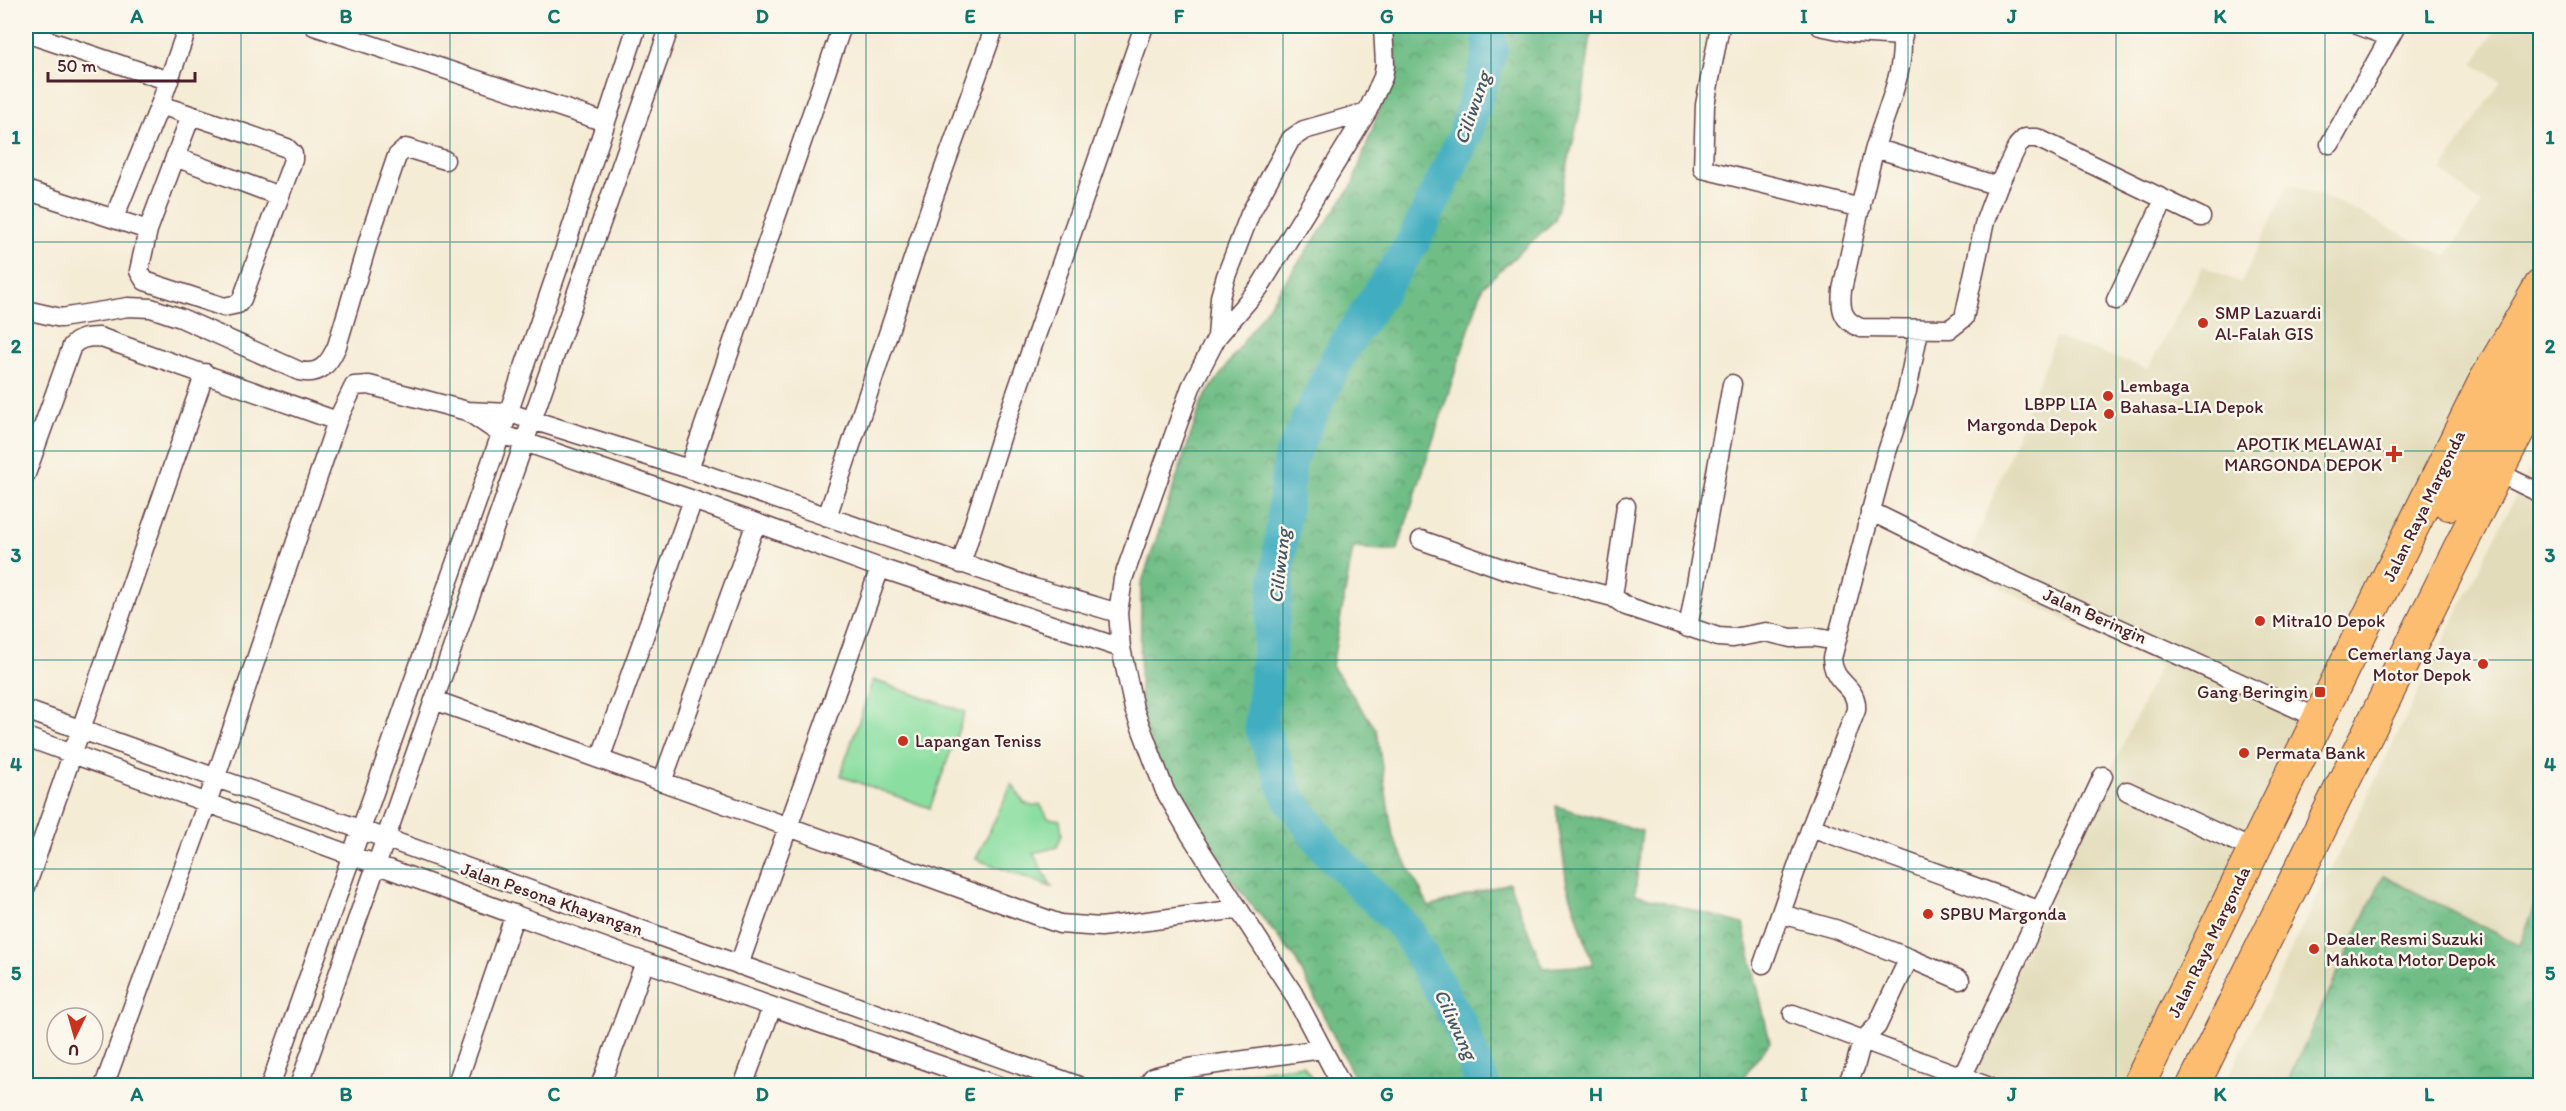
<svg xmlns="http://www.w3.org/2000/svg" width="2566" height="1111" viewBox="0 0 2566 1111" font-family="Itim,sans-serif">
  <defs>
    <pattern id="forest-crowns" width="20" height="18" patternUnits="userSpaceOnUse" patternTransform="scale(1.5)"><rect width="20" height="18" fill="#6fbd86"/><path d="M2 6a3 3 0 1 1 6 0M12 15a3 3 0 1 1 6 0" fill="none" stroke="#5d996e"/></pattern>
  </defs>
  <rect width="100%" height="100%" fill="#fbf7ec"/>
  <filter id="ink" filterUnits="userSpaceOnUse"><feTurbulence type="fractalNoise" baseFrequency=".0167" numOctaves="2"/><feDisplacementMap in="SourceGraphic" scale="12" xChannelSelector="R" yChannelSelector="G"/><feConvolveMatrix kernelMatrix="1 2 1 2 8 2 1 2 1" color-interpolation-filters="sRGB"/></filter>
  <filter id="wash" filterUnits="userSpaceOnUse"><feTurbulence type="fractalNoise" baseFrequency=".008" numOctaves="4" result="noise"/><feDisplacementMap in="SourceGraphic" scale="24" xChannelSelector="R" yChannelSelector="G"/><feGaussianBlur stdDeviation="1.35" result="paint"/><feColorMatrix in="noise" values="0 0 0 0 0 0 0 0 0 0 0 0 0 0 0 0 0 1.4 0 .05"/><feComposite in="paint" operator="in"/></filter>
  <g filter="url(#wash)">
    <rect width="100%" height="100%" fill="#f5ecd6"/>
    <!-- built -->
    <path fill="#e2dcba" d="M 2498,26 L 2540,26 L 2540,278 L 2129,1085 L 1961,1086 L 2160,666 L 1964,570 L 2056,337 L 2148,369 L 2203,266 L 2241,283 L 2289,183 L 2339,203 L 2446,256 L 2482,204 L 2441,171 L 2501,81 L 2473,64 Z
      M 2540,446 L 2540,893 L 2521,945 L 2383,876 L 2286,1085 L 2224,1086 Z"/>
    <!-- forest -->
    <path fill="url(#forest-crowns)" stroke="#5c6e58" stroke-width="1.5" d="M 1390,26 L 1592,26 L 1582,102 L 1555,220 L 1483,286 L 1397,551 L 1353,548 L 1332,666 L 1376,729 L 1393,837 L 1429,907 L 1509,883 L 1543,968 L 1593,965 L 1567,884 L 1556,806 L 1642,831 L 1635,894 L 1743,924 L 1770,1042 L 1737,1085 L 1358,1085 L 1295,958 L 1173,808 L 1140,711 L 1141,585 L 1202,401 L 1352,186 L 1396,62 Z
      M 2383,876 L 2520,945 L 2540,893 L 2540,1085 L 2286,1085 Z"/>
    <!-- park -->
    <path fill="#8adea0" stroke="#6a7e66" stroke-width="1.5" d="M 873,680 L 965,712 L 930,808 L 840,776 Z
      M 1012,784 L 1024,803 L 1032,806 L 1040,804 L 1048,818 L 1060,820 L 1062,834 L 1057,847 L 1033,853 L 1052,887 L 976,859 Z
      M 1303,1065 L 1316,1085 L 1170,1085 L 1173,1083 Z"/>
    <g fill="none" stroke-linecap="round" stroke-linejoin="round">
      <!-- river -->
      <path stroke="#41adc0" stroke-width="34" d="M 1483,1086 L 1460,1024 L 1406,929 L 1329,852 L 1289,798 L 1261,725 L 1290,459 L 1339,355 L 1413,242 L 1465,135 L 1491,49 L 1487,26"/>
    </g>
  </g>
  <g filter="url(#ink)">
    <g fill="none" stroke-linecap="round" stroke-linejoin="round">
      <defs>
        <path id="street" d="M 314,26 L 605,122
          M 1720,26 L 1705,105 L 1703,169 L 1861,208
          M 1820,26 L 1853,33 L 1903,36
          M 1900,26 C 1909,67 1885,111 1874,151 C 1862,197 1852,244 1842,290 C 1840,309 1842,321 1861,328 L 1950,329 L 1964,318 L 1985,221 L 1998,186 L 2018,145 L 2025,138 L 2037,138 L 2201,217
          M 2360,26 L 2390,37
          M 26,33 L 169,81
          M 160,105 C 203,119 245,133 287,148 L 293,154 L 293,160 L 242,299 L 238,304 L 224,307 L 145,281 L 139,271 L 148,230 L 191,115
          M 2330,144 L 2396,26
          M 1875,148 L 1998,186
          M 175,157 L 279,196
          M 26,190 L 148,230
          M 114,218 L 160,105 L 188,26
          M 2116,300 L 2164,200
          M 26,310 L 61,318 L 128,307 L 151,308 L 181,318 L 299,371 C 320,376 329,364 337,346 L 371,232 L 397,156 L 406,148 L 445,160
          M 1217,337 L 1220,297 L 1226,276 L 1250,214 L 1291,139 L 1304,130 L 1367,112
          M 467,411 L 501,434 L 693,500 L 880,568 L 1121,648
          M 689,469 L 842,26
          M 2497,472 L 2540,493
          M 26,474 L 72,346 C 79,338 88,337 99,337 L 337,421
          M 1870,511 L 1992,571 L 2320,719
          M 827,517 L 933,199 L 995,26
          M 1421,540 L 1504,569 L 1613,597 L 1626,606 L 1718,637 L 1733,638 L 1766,632 L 1791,638 L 1813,637 L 1836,641
          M 961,564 L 1005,425 L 1144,26
          M 1613,597 L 1626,506
          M 1688,628 L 1732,384
          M 434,700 L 1060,924 L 1101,927 L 1239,909
          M 26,710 L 1079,1086
          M 26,737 L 645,962 L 999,1086
          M 600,759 L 693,500
          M 662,782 L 756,523
          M 2127,791 L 2254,850
          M 1811,827 L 2041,911
          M 26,887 L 205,373
          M 1781,914 L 1835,929 L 1909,958 L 1877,1026 L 1862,1041 L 1855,1067 L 1846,1086
          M 1909,958 L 1960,980
          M 1763,964 L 1811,827 L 1856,710 C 1858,684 1833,686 1832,658 L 1885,458 L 1907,391 L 1919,330
          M 739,965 L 880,568
          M 1793,1014 L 1987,1086
          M 104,1086 L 207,803 L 337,421 L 354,386 L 369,385 L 467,411 L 509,413 L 532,420 L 689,469 L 1034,588 L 1118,613
          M 270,1086 L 501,434 L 561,260 L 637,26
          M 299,1086 C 426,733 544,378 670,26
          M 456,1086 L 515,914
          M 600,1086 L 645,962
          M 743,1086 L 772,1007
          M 1146,1086 L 1153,1077 L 1189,1068 L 1322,1049
          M 1342,1086 L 1293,993 L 1190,834 L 1165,791 L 1134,709 L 1121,648 L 1118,613 L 1123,579 L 1191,387 L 1217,337 L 1259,288 L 1367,112 L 1383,77 L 1385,65 L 1383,26
          M 1958,1086 L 2103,776"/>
        <path id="highway" d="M 2449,504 L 2540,331
          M 2138,1086 L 2483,384 L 2540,286
          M 2193,1086 L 2497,472 L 2540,389"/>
      </defs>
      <!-- street casing -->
      <use href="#street" stroke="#643e45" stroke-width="21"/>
      <!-- highway casing -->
      <use href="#highway" stroke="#643e45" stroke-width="34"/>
      <!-- street -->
      <use href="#street" stroke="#fff" stroke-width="18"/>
      <!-- highway -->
      <use href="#highway" stroke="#fcbd6f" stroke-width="32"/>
    </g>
  </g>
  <!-- grid -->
  <path fill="none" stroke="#0f766e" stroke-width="1.5" stroke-opacity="0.55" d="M 241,26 L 241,1086M 450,26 L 450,1086M 658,26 L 658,1086M 866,26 L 866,1086M 1075,26 L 1075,1086M 1283,26 L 1283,1086M 1491,26 L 1491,1086M 1700,26 L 1700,1086M 1908,26 L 1908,1086M 2116,26 L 2116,1086M 2325,26 L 2325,1086M 26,242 L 2540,242M 26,451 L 2540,451M 26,660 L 2540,660M 26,869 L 2540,869"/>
  <!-- markers -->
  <g fill="#c8321e" stroke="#fbf7ec" stroke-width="2">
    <circle cx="2203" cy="323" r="6"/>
    <circle cx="2108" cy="396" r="6"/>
    <circle cx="2109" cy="414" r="6"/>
    <path d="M2391 445h6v6h6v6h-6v6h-6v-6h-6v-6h6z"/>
    <circle cx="2260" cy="621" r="6"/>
    <circle cx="2483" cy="664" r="6"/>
    <rect x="2314" y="686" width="12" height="12" rx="3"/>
    <circle cx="903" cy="741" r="6"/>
    <circle cx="2244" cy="753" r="6"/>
    <circle cx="1928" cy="914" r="6"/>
    <circle cx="2314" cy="949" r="6"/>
  </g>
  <g text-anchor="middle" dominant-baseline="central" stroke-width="5" stroke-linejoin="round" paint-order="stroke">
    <!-- poi labels -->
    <g font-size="18" fill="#4a1f2b" stroke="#fbf7ec" text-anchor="start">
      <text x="2215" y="313">SMP Lazuardi<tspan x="2215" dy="21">Al-Falah GIS</tspan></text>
      <text x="2120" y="386">Lembaga<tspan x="2120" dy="21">Bahasa-LIA Depok</tspan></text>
      <text x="2097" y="404" text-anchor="end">LBPP LIA<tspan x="2097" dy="21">Margonda Depok</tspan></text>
      <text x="2382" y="444" text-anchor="end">APOTIK MELAWAI<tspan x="2382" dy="21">MARGONDA DEPOK</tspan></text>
      <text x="2272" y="621">Mitra10 Depok</text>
      <text x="2471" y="654" text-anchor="end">Cemerlang Jaya<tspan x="2471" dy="21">Motor Depok</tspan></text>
      <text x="2308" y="692" text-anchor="end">Gang Beringin</text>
      <text x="915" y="741">Lapangan Teniss</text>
      <text x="2256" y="753">Permata Bank</text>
      <text x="1940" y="914">SPBU Margonda</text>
      <text x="2326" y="939">Dealer Resmi Suzuki<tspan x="2326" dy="21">Mahkota Motor Depok</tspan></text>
    </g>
    <!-- street labels -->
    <g font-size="18" fill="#4a1f2b" stroke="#fbf7ec">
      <text transform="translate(2424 506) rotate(-64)">Jalan Raya Margonda</text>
      <text transform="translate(2095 616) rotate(24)">Jalan Beringin</text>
      <text transform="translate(552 899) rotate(19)">Jalan Pesona Khayangan</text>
      <text transform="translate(2209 942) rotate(-64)">Jalan Raya Margonda</text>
    </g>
    <!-- water labels -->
    <g font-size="20" font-style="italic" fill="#465867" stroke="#fbf7ec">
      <text transform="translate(1472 108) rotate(-71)">Ciliwung</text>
      <text transform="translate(1279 566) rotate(-84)">Ciliwung</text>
      <text transform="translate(1456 1024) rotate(65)">Ciliwung</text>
    </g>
  </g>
  <!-- margin -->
  <rect width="2566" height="1111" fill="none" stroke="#fbf7ec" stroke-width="66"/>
  <!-- north arrow -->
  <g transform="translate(75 1036) rotate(185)"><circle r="28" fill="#fbf7ec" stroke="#b4a19f" stroke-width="1.5"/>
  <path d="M0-4.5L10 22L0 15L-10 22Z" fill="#c8321e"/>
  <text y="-9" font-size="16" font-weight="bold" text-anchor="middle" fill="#4a1f2b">U</text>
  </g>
  <!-- scale -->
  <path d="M48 72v9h147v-9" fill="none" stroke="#4a1f2b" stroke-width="3"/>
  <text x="57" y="72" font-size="18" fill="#4a1f2b" stroke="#fbf7ec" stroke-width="4.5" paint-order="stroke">50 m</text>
  <rect x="33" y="33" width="2500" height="1045" fill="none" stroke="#0f766e" stroke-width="2"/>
  <g font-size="20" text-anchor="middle" font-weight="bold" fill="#0f766e">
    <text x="137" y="23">A</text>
    <text x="346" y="23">B</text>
    <text x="554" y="23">C</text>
    <text x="762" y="23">D</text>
    <text x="970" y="23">E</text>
    <text x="1179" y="23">F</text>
    <text x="1387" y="23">G</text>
    <text x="1596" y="23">H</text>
    <text x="1804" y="23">I</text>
    <text x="2012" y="23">J</text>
    <text x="2220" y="23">K</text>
    <text x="2429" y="23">L</text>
    <text x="16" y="144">1</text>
    <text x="2550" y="144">1</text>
    <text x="16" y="353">2</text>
    <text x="2550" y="353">2</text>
    <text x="16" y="562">3</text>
    <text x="2550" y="562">3</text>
    <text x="16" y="771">4</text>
    <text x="2550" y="771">4</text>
    <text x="16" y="980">5</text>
    <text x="2550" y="980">5</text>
    <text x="137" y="1101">A</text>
    <text x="346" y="1101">B</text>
    <text x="554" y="1101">C</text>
    <text x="762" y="1101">D</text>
    <text x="970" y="1101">E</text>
    <text x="1179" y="1101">F</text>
    <text x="1387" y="1101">G</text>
    <text x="1596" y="1101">H</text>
    <text x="1804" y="1101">I</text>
    <text x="2012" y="1101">J</text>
    <text x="2220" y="1101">K</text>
    <text x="2429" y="1101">L</text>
  </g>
</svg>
